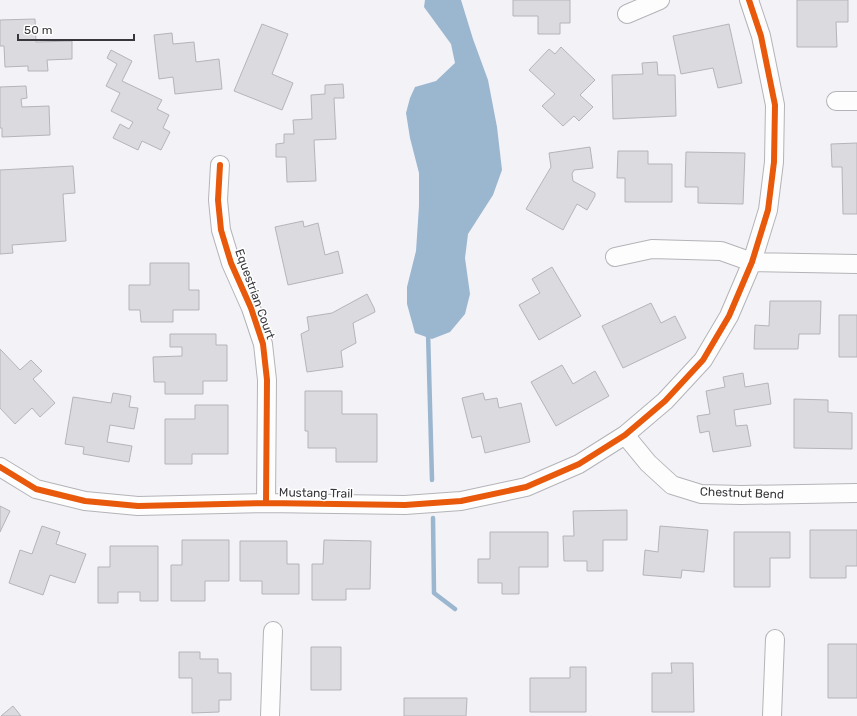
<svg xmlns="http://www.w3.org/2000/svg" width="857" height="716" viewBox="0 0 857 716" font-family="Rubik,sans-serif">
  <rect width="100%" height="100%" fill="#f3f2f7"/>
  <!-- water -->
  <path fill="#9bb6cf" d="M 425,0 L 461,0 L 473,39 L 488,80 L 497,127 L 502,170 L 493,195 L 468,234 L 465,258 L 470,294 L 465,314 L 450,332 L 432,339 L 415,333 L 407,304 L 407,287 L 416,251 L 419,206 L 419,173 L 410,138 L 406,113 L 410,98 L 415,87 L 436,81 L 455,63 L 451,44 L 424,7 Z"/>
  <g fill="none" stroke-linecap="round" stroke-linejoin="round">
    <!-- stream -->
    <path stroke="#9bb6cf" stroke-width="4.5" d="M 428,332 L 432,480
      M 433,518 L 434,593 L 455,609"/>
  </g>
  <!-- building -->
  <path fill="#dbdbdf" stroke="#b5b5b9" d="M 513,0 L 570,0 L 570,23 L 560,23 L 560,34 L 538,34 L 538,16 L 513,16 Z
    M 797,0 L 848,0 L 848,22 L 836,22 L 837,47 L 797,47 Z
    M 35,19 L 36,42 L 72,41 L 72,59 L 47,60 L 48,71 L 28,71 L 28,66 L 5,67 L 4,46 L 0,46 L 0,20 Z
    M 262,24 L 288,34 L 272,74 L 293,83 L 282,110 L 234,91 Z
    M 729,24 L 742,83 L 718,88 L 713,68 L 681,74 L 673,36 Z
    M 172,33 L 173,44 L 194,42 L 196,62 L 219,59 L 222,89 L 175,94 L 173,77 L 159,79 L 154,35 Z
    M 561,47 L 595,80 L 580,95 L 593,107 L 579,121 L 574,116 L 563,126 L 542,106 L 555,94 L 529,70 L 549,49 L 555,54 Z
    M 111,50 L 132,61 L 122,81 L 162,100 L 157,109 L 169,115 L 163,128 L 170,132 L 161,150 L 142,141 L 138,150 L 113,138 L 120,124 L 129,129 L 133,122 L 111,111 L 120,93 L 106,86 L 117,64 L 107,58 Z
    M 657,62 L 658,75 L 675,75 L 676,116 L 613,119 L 612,75 L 643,74 L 642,63 Z
    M 343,84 L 344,98 L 334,98 L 336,139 L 314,140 L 316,181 L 287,182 L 286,157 L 276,157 L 276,144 L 284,143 L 284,134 L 294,134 L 293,120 L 312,119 L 311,95 L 325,94 L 325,85 Z
    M 26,86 L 27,98 L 21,99 L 22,107 L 49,106 L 50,135 L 2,137 L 2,128 L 0,128 L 0,87 Z
    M 857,143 L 857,214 L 843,214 L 842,167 L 832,167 L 831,144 Z
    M 590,147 L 593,168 L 574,170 L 572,174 L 573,181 L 595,193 L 595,196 L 587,210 L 577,204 L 563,230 L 526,209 L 551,167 L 549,153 Z
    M 618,151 L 648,151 L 648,164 L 672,164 L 672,202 L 625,202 L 625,178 L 617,178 Z
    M 686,152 L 745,153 L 743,204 L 698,203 L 698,187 L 685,187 Z
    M 73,166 L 75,193 L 63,194 L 66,241 L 12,245 L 13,253 L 0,254 L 0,170 Z
    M 303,221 L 304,227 L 318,223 L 325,255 L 338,251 L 343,273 L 288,285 L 275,227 Z
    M 150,263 L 189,263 L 189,290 L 199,290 L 199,310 L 173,310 L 173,322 L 141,322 L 140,310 L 129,310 L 129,285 L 150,285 Z
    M 552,267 L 581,316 L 539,340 L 519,305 L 540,293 L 532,279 Z
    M 367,294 L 374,308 L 375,312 L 353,323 L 356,343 L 341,351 L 343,367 L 307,372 L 301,334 L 309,330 L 307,317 L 332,313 Z
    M 770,301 L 821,301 L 820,334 L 799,334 L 798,349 L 754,349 L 755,325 L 769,326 Z
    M 651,303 L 661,323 L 675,316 L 686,338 L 623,368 L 602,326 Z
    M 839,315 L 857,315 L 857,357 L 839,357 Z
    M 170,334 L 216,334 L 216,345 L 227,345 L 227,381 L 203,381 L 203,394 L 165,394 L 165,382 L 154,382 L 153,357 L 182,356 L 182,347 L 170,347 Z
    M 0,349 L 20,370 L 31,360 L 42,371 L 33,379 L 55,403 L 40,417 L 32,408 L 15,424 L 0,408 Z
    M 562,365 L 573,384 L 595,371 L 609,396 L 556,426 L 531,382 Z
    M 743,373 L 745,387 L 768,383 L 771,404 L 734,410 L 736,426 L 747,425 L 751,446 L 713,452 L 709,431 L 700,433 L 697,416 L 710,414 L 706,391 L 725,387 L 723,377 Z
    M 305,391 L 342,391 L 342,414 L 377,414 L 377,462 L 336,462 L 336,448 L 308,448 L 308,431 L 305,431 Z
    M 113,393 L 131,396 L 129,407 L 138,408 L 134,429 L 110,425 L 107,442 L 132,446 L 129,462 L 83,454 L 84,447 L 65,444 L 73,397 L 111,403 Z
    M 483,393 L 485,400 L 497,398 L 499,408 L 521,403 L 530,442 L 485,453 L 481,436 L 472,438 L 462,398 Z
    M 794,399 L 828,400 L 828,412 L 852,413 L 852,449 L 794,448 Z
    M 195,405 L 228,405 L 228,454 L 192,454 L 192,464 L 165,464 L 165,419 L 195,419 Z
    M 0,506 L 10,511 L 0,532 Z
    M 627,510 L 627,540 L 603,540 L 603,571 L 587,571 L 587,561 L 564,561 L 563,536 L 574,536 L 573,511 Z
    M 42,526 L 60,532 L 56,544 L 86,554 L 75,583 L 50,575 L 43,595 L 9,583 L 20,550 L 32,554 Z
    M 660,526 L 708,530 L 704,572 L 682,570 L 681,578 L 643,575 L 645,550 L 658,552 Z
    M 810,530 L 857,530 L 857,566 L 846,566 L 846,578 L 810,578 Z
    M 490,532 L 548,532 L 548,567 L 519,567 L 519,594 L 502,594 L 502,583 L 478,583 L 478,559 L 490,559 Z
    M 734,532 L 790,532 L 790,558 L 770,558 L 770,587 L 734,587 Z
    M 182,540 L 229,540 L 229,581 L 205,581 L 205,601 L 171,601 L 171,565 L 182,565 Z
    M 324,540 L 371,541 L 370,589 L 346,589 L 346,600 L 312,600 L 312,564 L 323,564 Z
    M 240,541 L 287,541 L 287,564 L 299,564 L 299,594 L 262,594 L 262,581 L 240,581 Z
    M 110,546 L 158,546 L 158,601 L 140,601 L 140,592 L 118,592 L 118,603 L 98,603 L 98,567 L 110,567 Z
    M 828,644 L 857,644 L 857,698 L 828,698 Z
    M 311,647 L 341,647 L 341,690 L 311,690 Z
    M 179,652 L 200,652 L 200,659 L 218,659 L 218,673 L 231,673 L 231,700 L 219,700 L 219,712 L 192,713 L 192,678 L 179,678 Z
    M 671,663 L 693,663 L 694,712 L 652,712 L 652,673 L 672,673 Z
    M 570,667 L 586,667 L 586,712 L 530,712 L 530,678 L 570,678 Z
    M 404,698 L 467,698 L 466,716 L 404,716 Z
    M 13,706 L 21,716 L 1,716 Z"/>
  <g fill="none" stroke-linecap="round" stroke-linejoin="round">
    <defs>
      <path id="minor" d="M 627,14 L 660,0
        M 836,101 L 857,101
        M 220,165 L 218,200 L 221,230 L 231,263 L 251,308 L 263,344 L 267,380 L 266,503
        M 615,257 L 652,249 L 721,251 L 752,262 L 857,264
        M 625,435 L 648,463 L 672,485 L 701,494 L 741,495 L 857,493
        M 0,467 L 36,489 L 85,501 L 138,506 L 266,503 L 405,505 L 461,501 L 526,487 L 579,464 L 625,435 L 665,401 L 703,360 L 729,316 L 752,262 L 768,210 L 774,162 L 775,105 L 761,36 L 749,0
        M 270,716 L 273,631
        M 772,716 L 775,639"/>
    </defs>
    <!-- minor casing -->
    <use href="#minor" stroke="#b4b3b7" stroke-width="20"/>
    <!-- minor -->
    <use href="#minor" stroke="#fdfdfe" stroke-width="18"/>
    <defs>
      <path id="cycleway" d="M 220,165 L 218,200 L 221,230 L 231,263 L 251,308 L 263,344 L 267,380 L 266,503
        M 0,467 L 36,489 L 85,501 L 138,506 L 266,503 L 405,505 L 461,501 L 526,487 L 579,464 L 625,435 L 665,401 L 703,360 L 729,316 L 752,262 L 768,210 L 774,162 L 775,105 L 761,36 L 749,0"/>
    </defs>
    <!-- cycleway casing -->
    <use href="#cycleway" stroke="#fff" stroke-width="8"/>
    <!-- cycleway -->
    <use href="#cycleway" stroke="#e8590c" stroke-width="6"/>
  </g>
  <g text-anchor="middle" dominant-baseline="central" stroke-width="3" stroke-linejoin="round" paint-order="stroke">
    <!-- street labels -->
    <g font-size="12" fill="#38373b" stroke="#fff">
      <text transform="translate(255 294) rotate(70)">Equestrian Court</text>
      <text transform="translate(316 493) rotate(1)">Mustang Trail</text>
      <text transform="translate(742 493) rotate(2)">Chestnut Bend</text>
    </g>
  </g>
  <!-- scale -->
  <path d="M18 34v6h116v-6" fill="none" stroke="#38373b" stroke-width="2"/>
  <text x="24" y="34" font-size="12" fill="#38373b" stroke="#ffffff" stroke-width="3" paint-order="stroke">50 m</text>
</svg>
